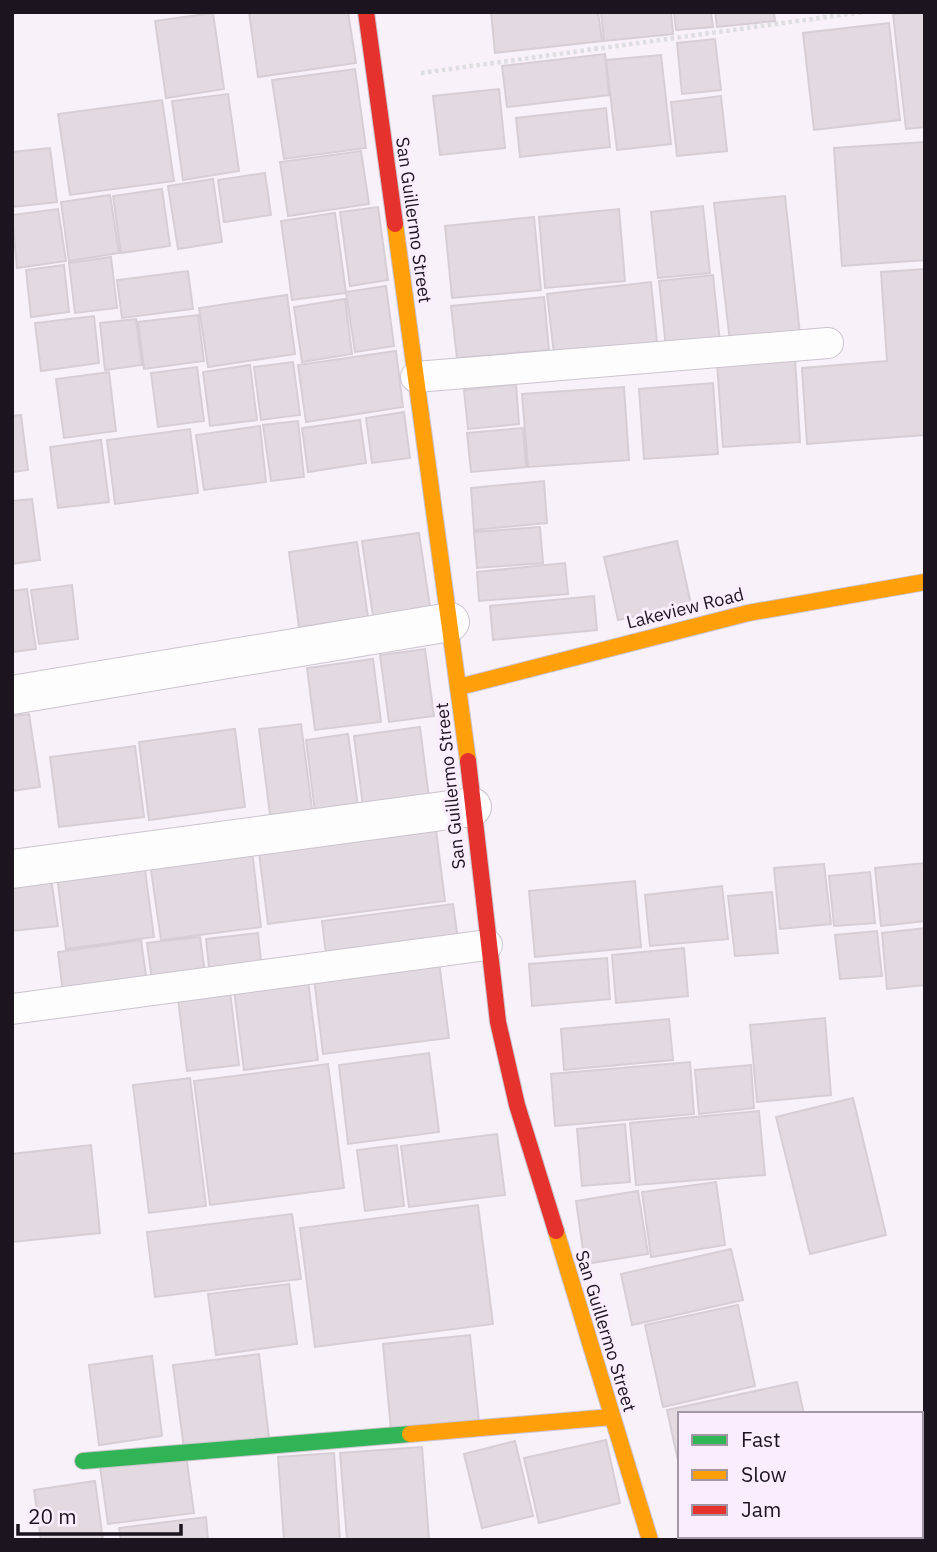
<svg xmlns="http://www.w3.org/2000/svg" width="937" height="1552" viewBox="0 0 937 1552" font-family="'IBM Plex Sans',sans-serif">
  <rect width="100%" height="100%" fill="#f8f1fa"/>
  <!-- building -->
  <path fill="#e3d9e1" stroke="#d7ced5" stroke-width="2" d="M 249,12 L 348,12 L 356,63 L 258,77 Z
    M 491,12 L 598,12 L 602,41 L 495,53 Z
    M 601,12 L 671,12 L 673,34 L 604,41 Z
    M 674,12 L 711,12 L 713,27 L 676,30 Z
    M 715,12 L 774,12 L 775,21 L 717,27 Z
    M 925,12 L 925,127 L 906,129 L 893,14 Z
    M 213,13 L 224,89 L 166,98 L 155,21 Z
    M 889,23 L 900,120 L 814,130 L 803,33 Z
    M 715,39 L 721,90 L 682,94 L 677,43 Z
    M 605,54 L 609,95 L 507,107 L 502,66 Z
    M 661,55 L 671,144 L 617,150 L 606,60 Z
    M 355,69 L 366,148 L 284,159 L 272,80 Z
    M 499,89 L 505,148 L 440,155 L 433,96 Z
    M 228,94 L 239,171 L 183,180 L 172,101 Z
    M 721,96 L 727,151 L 677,156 L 671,102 Z
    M 162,100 L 174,181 L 70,195 L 58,114 Z
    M 606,108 L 610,147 L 520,157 L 516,118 Z
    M 925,142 L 925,260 L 842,266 L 834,148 Z
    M 50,148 L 57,202 L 12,207 L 12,152 Z
    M 361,151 L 369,204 L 288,216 L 280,162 Z
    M 265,173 L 271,215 L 224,222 L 218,180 Z
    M 213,179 L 222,242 L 178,249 L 168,186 Z
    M 162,189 L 170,246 L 121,253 L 113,196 Z
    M 110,195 L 119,253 L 69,261 L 61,202 Z
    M 785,196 L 800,334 L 730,342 L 714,203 Z
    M 703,206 L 710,273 L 658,278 L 651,212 Z
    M 378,207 L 388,280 L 350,286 L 340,212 Z
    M 58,209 L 66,261 L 17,268 L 12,215 Z
    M 619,209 L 625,281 L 545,288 L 539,217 Z
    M 335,213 L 346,293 L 292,300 L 281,221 Z
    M 534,217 L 541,290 L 452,298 L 445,226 Z
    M 111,257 L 117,308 L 75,313 L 69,263 Z
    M 64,265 L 69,312 L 31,317 L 26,270 Z
    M 925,269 L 925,435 L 807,444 L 802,368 L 887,361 L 881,272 Z
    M 188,271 L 193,309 L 122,318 L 117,280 Z
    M 713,275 L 720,342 L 666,348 L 659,281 Z
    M 651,282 L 657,342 L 554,354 L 547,294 Z
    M 386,286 L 394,346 L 355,352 L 346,292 Z
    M 287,295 L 295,354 L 208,367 L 199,308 Z
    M 544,297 L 549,350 L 457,358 L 451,306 Z
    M 345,299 L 352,354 L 302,362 L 294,307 Z
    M 198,315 L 204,361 L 144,369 L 138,322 Z
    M 94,316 L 99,363 L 41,371 L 35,323 Z
    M 136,319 L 142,365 L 105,370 L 100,323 Z
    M 396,351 L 403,407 L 306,422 L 298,365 Z
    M 795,357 L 800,442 L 723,447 L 717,363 Z
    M 293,362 L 300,415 L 261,420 L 254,367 Z
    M 250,365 L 257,420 L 210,426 L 203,372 Z
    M 197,367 L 204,421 L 158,427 L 151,373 Z
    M 109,372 L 116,431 L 64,438 L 56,379 Z
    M 713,383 L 718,454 L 644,459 L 639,389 Z
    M 516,384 L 519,424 L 468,429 L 464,390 Z
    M 624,387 L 629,460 L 528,467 L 522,394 Z
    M 404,412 L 410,458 L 372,463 L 366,418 Z
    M 21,415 L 28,470 L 12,472 L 12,416 Z
    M 360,420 L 366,463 L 308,472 L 302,428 Z
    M 298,421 L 304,477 L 271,481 L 263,425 Z
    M 260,426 L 266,482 L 204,490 L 196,435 Z
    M 523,428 L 526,467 L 471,472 L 467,433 Z
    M 190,429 L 198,493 L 115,504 L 107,440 Z
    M 101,440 L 109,502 L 58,508 L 50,447 Z
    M 544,481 L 547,523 L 474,530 L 471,488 Z
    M 32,499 L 40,560 L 12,564 L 12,501 Z
    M 540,527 L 543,563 L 477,568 L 474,532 Z
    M 419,533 L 430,607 L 373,616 L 362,541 Z
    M 677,541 L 691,604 L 618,620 L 604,557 Z
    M 357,542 L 368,617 L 299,627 L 289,552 Z
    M 565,563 L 568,594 L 479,601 L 477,572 Z
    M 72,585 L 78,639 L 39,644 L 31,590 Z
    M 27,589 L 36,649 L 12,652 L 12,591 Z
    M 594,596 L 597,630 L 493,640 L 490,606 Z
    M 425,649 L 434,716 L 389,722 L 380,655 Z
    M 373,659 L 381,722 L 315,730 L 307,668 Z
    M 29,714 L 40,787 L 12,791 L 12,716 Z
    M 301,724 L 313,817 L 271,822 L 259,729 Z
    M 420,727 L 430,806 L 364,814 L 354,736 Z
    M 235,729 L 245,807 L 149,820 L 139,742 Z
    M 348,734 L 359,814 L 316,820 L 306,740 Z
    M 135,746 L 144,817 L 59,827 L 50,757 Z
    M 435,822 L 445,901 L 268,924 L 258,845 Z
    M 251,842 L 261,927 L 161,940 L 149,856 Z
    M 143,855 L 154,937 L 66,949 L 56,867 Z
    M 925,863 L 925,921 L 881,926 L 875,868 Z
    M 824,864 L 831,924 L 780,929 L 774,868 Z
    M 49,865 L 58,926 L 12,931 L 12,870 Z
    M 870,872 L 875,923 L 834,926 L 829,876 Z
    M 635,881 L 641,947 L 535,957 L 529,891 Z
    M 722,886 L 728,939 L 650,946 L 645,895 Z
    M 772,892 L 778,953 L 735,956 L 728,896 Z
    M 453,904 L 459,946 L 327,963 L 322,921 Z
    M 925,928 L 925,985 L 887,989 L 882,933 Z
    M 877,931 L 882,976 L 840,979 L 835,935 Z
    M 258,933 L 262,970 L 210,976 L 206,939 Z
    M 200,937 L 206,981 L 153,988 L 147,943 Z
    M 141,940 L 148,990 L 64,1001 L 58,952 Z
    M 684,948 L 688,996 L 616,1003 L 612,955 Z
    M 607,958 L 610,999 L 532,1006 L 529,964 Z
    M 439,962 L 449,1038 L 323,1054 L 314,978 Z
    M 308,981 L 318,1060 L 244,1070 L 234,990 Z
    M 230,992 L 239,1065 L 187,1071 L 178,999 Z
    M 825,1018 L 831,1095 L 757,1102 L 750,1025 Z
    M 669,1019 L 673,1060 L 564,1070 L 561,1029 Z
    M 429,1053 L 439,1132 L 348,1144 L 339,1065 Z
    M 690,1062 L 694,1114 L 555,1126 L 551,1074 Z
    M 328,1064 L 344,1188 L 210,1205 L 194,1081 Z
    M 751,1065 L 754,1108 L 699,1114 L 695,1070 Z
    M 190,1078 L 206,1206 L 149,1213 L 133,1085 Z
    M 853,1098 L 886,1235 L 810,1254 L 776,1117 Z
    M 759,1111 L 765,1175 L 636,1185 L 630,1123 Z
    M 625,1124 L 630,1182 L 582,1186 L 577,1129 Z
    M 497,1134 L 505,1195 L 409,1207 L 401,1146 Z
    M 91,1145 L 100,1233 L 12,1242 L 12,1154 Z
    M 397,1145 L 404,1206 L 365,1211 L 357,1150 Z
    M 716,1182 L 725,1245 L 651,1257 L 642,1192 Z
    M 638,1191 L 648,1254 L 585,1264 L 576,1201 Z
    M 478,1205 L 493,1324 L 315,1347 L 300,1228 Z
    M 292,1214 L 301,1279 L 155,1297 L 147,1232 Z
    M 731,1249 L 743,1300 L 632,1325 L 621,1274 Z
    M 289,1284 L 297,1344 L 216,1355 L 208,1294 Z
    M 738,1305 L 755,1386 L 663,1407 L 645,1325 Z
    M 470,1335 L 479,1422 L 391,1430 L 383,1344 Z
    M 259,1354 L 269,1438 L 184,1449 L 173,1365 Z
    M 152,1356 L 162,1436 L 99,1445 L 89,1365 Z
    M 797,1382 L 804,1414 L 680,1414 L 680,1470 L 667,1410 Z
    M 606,1440 L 620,1503 L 539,1523 L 524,1458 Z
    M 515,1441 L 533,1516 L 482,1528 L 464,1454 Z
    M 422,1447 L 429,1540 L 347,1540 L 340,1453 Z
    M 334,1453 L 340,1540 L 284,1540 L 278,1457 Z
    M 186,1455 L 194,1513 L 108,1524 L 100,1466 Z
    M 95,1481 L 103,1540 L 41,1540 L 34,1490 Z
    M 206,1517 L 208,1540 L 121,1540 L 119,1528 Z
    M 705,1536 L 794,1536 L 795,1540 L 705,1540 Z"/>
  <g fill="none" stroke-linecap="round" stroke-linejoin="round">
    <defs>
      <path id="lane" d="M 416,377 L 828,343
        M 12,1009 L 487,945"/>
      <path id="street" d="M 12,695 L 450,622
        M 12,869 L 472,807"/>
      <path id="fast" d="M 83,1461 L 410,1434"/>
      <path id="slow" d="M 395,224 L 468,761
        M 459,687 L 748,613 L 925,582
        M 556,1231 L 650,1540
        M 410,1434 L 612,1417"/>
      <path id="jam" d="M 366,12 L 395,224
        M 468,761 L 498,1022 L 517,1105 L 556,1231"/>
    </defs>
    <!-- lane casing -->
    <use href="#lane" stroke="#cbc4ce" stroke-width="32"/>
    <!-- street casing -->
    <use href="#street" stroke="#cbc4ce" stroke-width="40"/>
    <!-- fast casing -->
    <use href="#fast" stroke="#cbc4ce" stroke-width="18"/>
    <!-- slow casing -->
    <use href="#slow" stroke="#cbc4ce" stroke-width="18"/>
    <!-- jam casing -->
    <use href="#jam" stroke="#cbc4ce" stroke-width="18"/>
    <!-- path -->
    <path stroke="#dedde0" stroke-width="4.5" stroke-dasharray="3.5 3.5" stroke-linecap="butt" d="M 421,73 L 863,12"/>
    <!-- lane -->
    <use href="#lane" stroke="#fefdfe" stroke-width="30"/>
    <!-- street -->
    <use href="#street" stroke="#fefdfe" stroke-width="38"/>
    <!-- fast -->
    <use href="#fast" stroke="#30b455" stroke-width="16"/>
    <!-- slow -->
    <use href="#slow" stroke="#ff9f0a" stroke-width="16"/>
    <!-- jam -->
    <use href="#jam" stroke="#e5322d" stroke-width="16"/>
  </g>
  <g text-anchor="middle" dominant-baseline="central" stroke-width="6" stroke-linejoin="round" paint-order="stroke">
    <!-- street labels -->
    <g font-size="18" fill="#1c151f" stroke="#f9edfe">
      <text transform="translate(414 220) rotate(82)">San Guillermo Street</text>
      <text transform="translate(685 608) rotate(-14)">Lakeview Road</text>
      <text transform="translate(450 786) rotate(-96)">San Guillermo Street</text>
      <text transform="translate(606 1331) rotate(73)">San Guillermo Street</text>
    </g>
  </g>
  <!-- border -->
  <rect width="937" height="1552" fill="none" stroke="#1c151f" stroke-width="28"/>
  <!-- legend -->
  <rect x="678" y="1412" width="245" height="126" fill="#f9edfe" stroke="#a197a5" stroke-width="2"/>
  <rect x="692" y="1435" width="35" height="10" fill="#30b455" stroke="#a197a5" stroke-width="2"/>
  <text x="741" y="1447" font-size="21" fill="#1c151f">Fast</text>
  <rect x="692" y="1470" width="35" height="10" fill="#ff9f0a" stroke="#a197a5" stroke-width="2"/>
  <text x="741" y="1482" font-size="21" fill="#1c151f">Slow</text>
  <rect x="692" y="1505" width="35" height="10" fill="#e5322d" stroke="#a197a5" stroke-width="2"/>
  <text x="741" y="1517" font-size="21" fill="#1c151f">Jam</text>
  <!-- scale -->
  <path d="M18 1524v10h163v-10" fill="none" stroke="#1c151f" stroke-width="3.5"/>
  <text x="28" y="1524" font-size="21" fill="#1c151f" stroke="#f9edfe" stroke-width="5" paint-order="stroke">20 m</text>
</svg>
